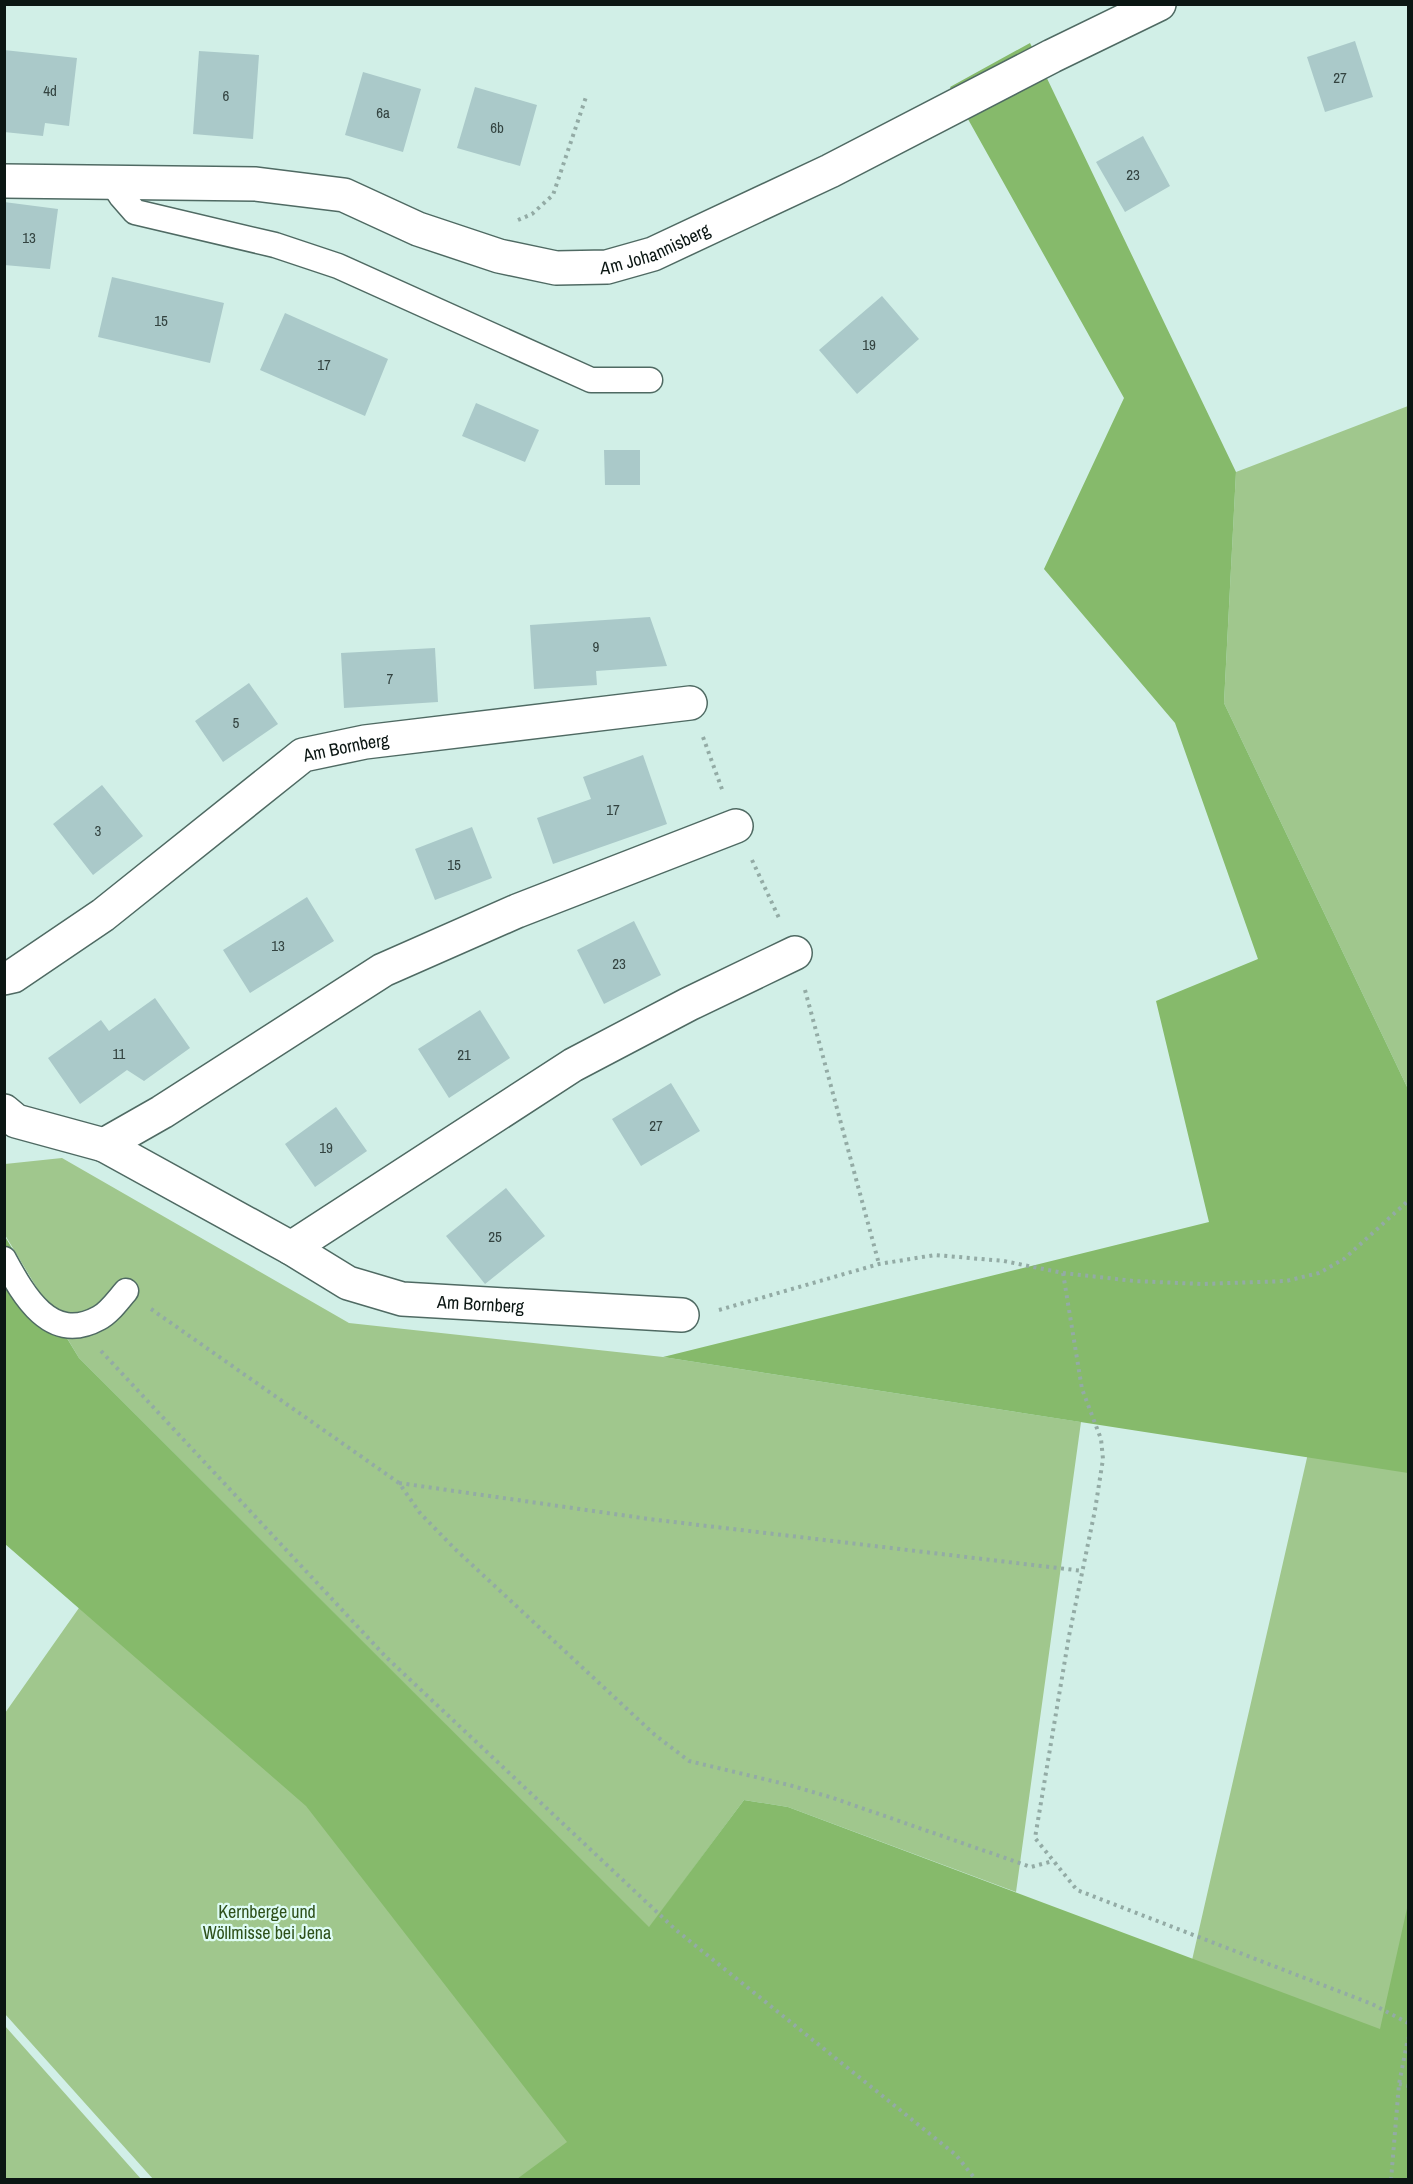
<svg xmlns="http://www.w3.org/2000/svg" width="1413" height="2184" viewBox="0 0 1413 2184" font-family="'Archivo Narrow',sans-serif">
  <rect width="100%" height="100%" fill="#d1efe7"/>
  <!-- green -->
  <path fill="#a0c78d" d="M 1408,406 L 1408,1089 L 1224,703 L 1236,472 Z
    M 62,1158 L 349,1323 L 663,1357 L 1081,1422 L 1016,1892 L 788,1807 L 744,1800 L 649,1928 L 79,1358 L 5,1235 L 5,1164 Z
    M 1336,1331 L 1408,1343 L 1408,2179 L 153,2179 L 5,2014 L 5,1713 L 93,1588 L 646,1938 L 1190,1969 Z
    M 5,2026 L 141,2179 L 5,2179 Z"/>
  <!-- forest -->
  <path fill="#86ba6b" d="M 1030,43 L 1236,472 L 1224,703 L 1408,1089 L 1408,1473 L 663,1357 L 1209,1222 L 1156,1001 L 1258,959 L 1175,723 L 1044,569 L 1124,398 L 950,87 Z
    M 4,1235 L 79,1358 L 649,1927 L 744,1800 L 788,1807 L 1380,2029 L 1408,1904 L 1408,2179 L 517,2179 L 567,2142 L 306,1806 L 5,1544 Z"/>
  <!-- building -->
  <path fill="#aac9c9" d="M 1355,41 L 1373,97 L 1325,112 L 1307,57 Z
    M 4,50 L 77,58 L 69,126 L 45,123 L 43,136 L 4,132 Z
    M 199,51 L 259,55 L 253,139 L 193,134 Z
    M 363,72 L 421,89 L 403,152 L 345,135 Z
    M 475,87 L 537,105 L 520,166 L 457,148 Z
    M 1143,136 L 1170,186 L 1125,212 L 1096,162 Z
    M 4,202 L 58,209 L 50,269 L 4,265 Z
    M 112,277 L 224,303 L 210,363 L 98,337 Z
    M 882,296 L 919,339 L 857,394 L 819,350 Z
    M 285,313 L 388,359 L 365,416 L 260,370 Z
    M 476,403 L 539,430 L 525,462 L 462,436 Z
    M 604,450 L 640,450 L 640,485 L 605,485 Z
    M 650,617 L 667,666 L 596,671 L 597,685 L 534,689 L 530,625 Z
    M 435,648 L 438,702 L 344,708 L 341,653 Z
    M 249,683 L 278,724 L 223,762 L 195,721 Z
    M 643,755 L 667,824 L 553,864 L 537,818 L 591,799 L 583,777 Z
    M 102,785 L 143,836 L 93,875 L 53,824 Z
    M 472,827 L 492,878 L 435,900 L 415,849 Z
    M 307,897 L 334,941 L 250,993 L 223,950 Z
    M 634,921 L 661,975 L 604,1004 L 577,950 Z
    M 155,998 L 190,1048 L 144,1081 L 127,1070 L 80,1104 L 48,1058 L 101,1020 L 109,1031 Z
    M 480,1010 L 510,1058 L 449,1098 L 418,1049 Z
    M 671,1083 L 700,1131 L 641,1166 L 612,1119 Z
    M 336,1107 L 367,1151 L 315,1187 L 285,1144 Z
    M 506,1188 L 545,1236 L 485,1284 L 446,1236 Z"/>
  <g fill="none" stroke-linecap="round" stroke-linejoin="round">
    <defs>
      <path id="lane" d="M 111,181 L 121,196 L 135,212 L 275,245 L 338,266 L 591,380 L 650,380
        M 4,1259 C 23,1294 50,1345 99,1318 C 109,1313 118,1300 126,1291"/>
      <g id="street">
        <path id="s1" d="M 4,181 L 256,184 L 344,195 L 418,229 L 499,256 L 556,268 L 607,267 L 653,254 L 830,171 L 1052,56 L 1159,4"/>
        <path id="s2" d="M 4,978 L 13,976 L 103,915 L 303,755 L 365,742 L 690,703"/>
        <path d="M 4,1111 L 16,1121 L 104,1145 L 162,1112 L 383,970 L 517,911 L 736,826"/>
        <path d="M 104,1145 L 291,1248 L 573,1065 L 689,1004 L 795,953"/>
        <path id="s3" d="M 291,1248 L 348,1283 L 402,1299 L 682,1315"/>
      </g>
    </defs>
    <!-- lane casing -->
    <use href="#lane" stroke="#4f6a63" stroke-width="27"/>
    <!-- street casing -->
    <use href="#street" stroke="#4f6a63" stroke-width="36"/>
    <!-- path -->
    <path stroke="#93aba5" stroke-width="4" stroke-dasharray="3 4.5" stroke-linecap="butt" d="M 518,220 L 532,214 L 553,195 L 586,97
      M 703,737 L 723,792
      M 752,860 L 779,918
      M 805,990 L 879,1264
      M 1063,1273 L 1082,1389 L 1101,1439 L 1103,1459 L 1095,1510 L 1069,1636 L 1035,1838 L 1077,1890 L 1372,2004 L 1408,2023
      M 151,1309 L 399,1483 L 420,1513 L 455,1549 L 655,1735 L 689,1761 L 789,1785 L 833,1798 L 1031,1867 L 1053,1861
      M 719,1310 L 879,1264 L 935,1255 L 1004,1261 L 1063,1273 L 1134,1281 L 1202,1284 L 1286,1281 L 1319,1273 L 1344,1259 L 1408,1201
      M 101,1351 L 386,1657 L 676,1930 L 956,2155 L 976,2180
      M 399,1483 L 649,1519 L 1083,1571
      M 1399,2084 L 1408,2086
      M 1391,2180 L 1399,2084 L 1408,2038"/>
    <!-- lane -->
    <use href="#lane" stroke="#fff" stroke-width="24"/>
    <!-- street -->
    <use href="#street" stroke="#fff" stroke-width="33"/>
  </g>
  <g text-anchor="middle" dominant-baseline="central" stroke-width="4.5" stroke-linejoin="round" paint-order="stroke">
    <!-- number labels -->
    <g font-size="15" fill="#334340">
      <text x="1340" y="77">27</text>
      <text x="50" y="90">4d</text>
      <text x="226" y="95">6</text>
      <text x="383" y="112">6a</text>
      <text x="497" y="127">6b</text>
      <text x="1133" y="174">23</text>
      <text x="29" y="237">13</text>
      <text x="161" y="320">15</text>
      <text x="869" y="344">19</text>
      <text x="324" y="364">17</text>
      <text x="596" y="646">9</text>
      <text x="390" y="678">7</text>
      <text x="236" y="722">5</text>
      <text x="613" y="809">17</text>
      <text x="98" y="830">3</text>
      <text x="454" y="864">15</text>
      <text x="278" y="945">13</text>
      <text x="619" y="963">23</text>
      <text x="119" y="1053">11</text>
      <text x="464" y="1054">21</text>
      <text x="656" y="1125">27</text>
      <text x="326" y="1147">19</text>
      <text x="495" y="1236">25</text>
    </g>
    <!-- street labels -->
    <g font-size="18" fill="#0b1613" stroke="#defcf4">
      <text stroke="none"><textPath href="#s1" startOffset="668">Am Johannisberg</textPath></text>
      <text stroke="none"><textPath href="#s2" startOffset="418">Am Bornberg</textPath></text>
      <text stroke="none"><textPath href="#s3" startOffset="202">Am Bornberg</textPath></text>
    </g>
    <!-- park labels -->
    <g font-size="18" fill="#2e501a" stroke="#defcf4">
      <text x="267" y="1911">Kernberge und<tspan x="267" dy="21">Wöllmisse bei Jena</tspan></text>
    </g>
  </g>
  <!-- border -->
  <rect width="1413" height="2184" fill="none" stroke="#0b1613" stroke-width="12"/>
</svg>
